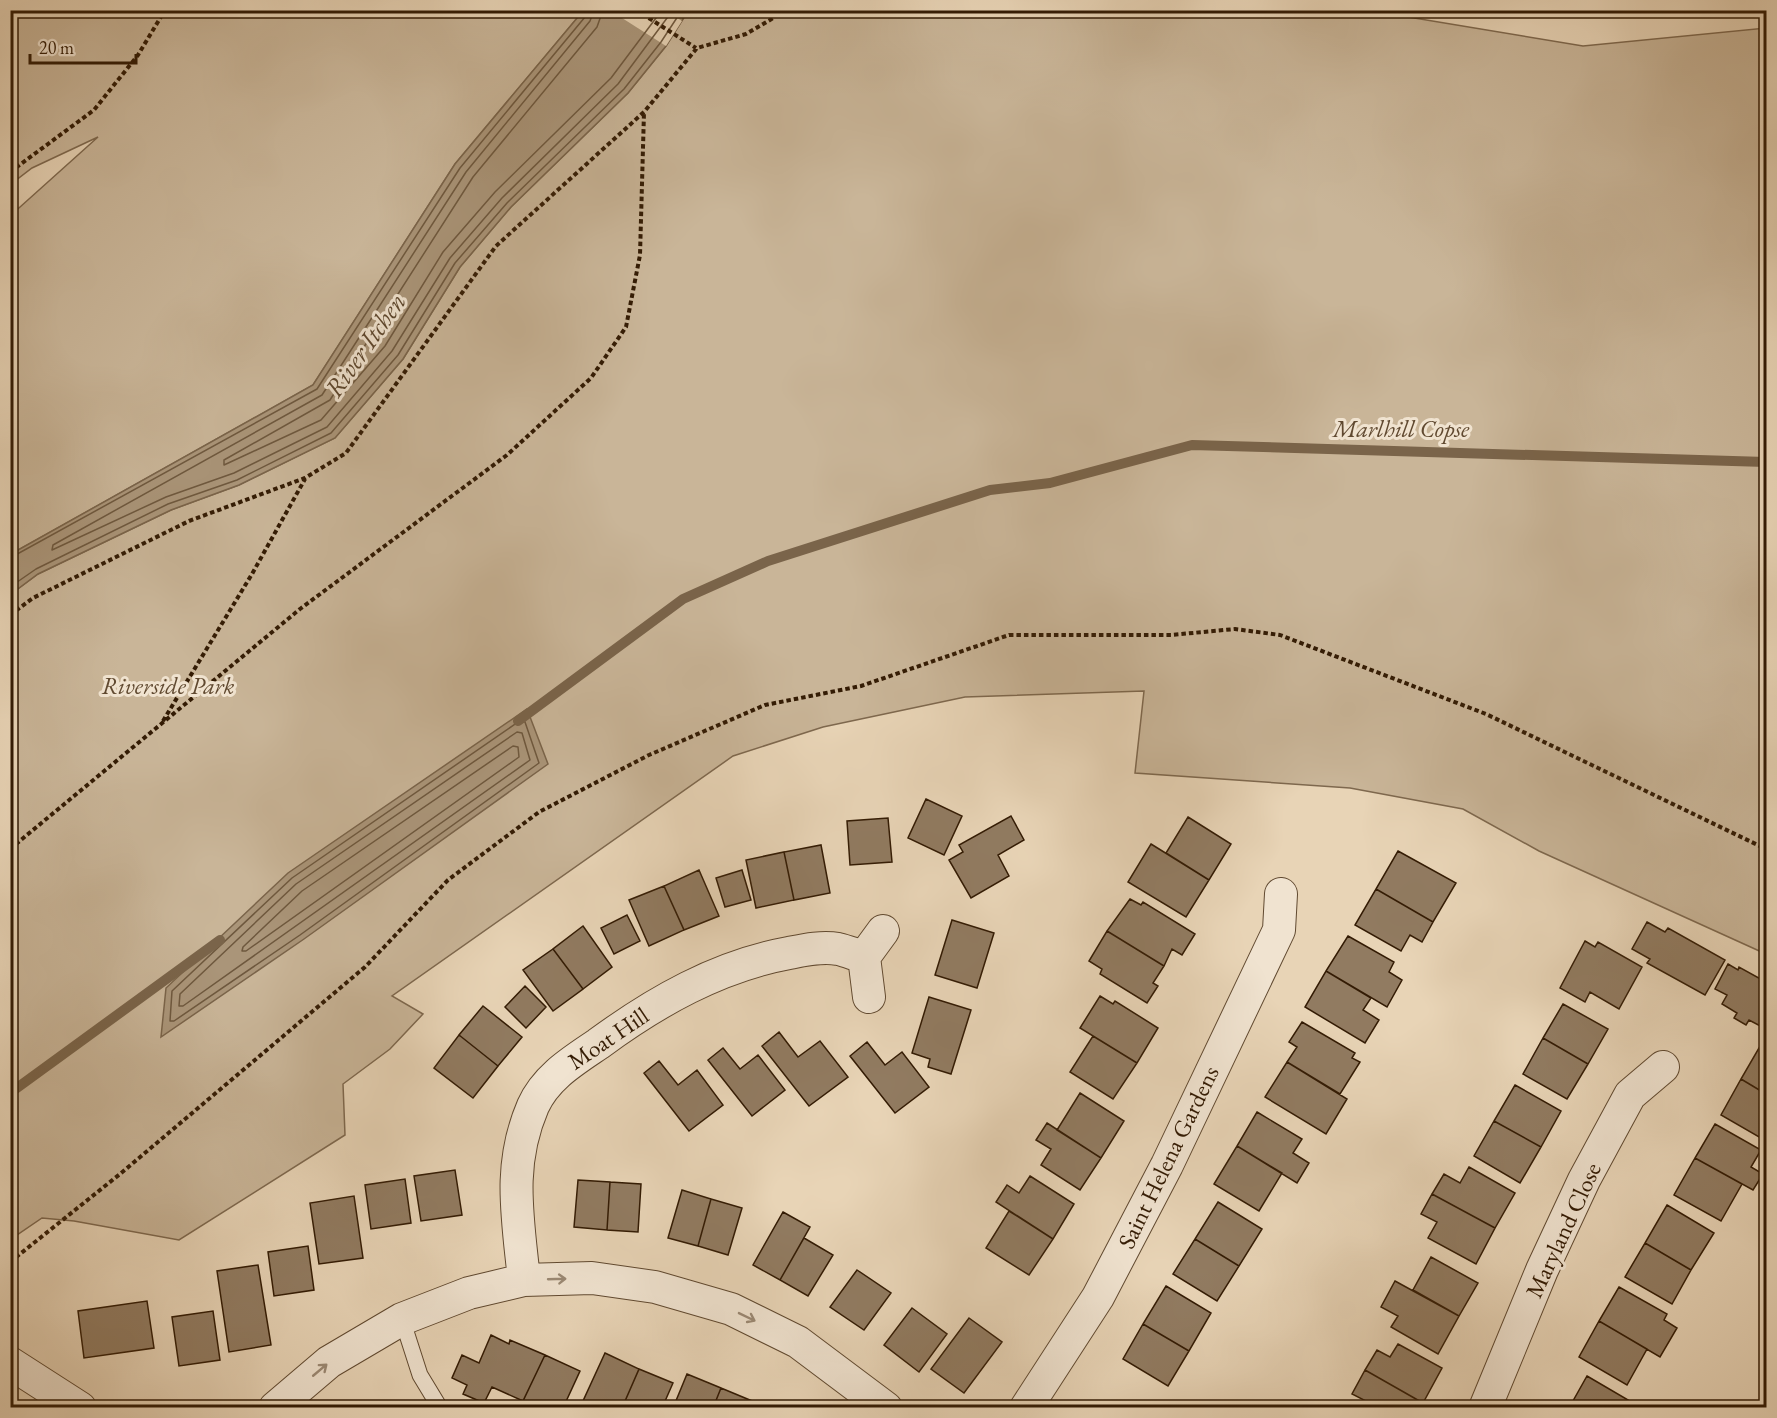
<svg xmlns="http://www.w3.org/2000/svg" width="1777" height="1418" viewBox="0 0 1777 1418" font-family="'EB Garamond',serif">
  <rect width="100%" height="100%" fill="#e8d4b6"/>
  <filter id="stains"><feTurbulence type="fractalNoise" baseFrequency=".00333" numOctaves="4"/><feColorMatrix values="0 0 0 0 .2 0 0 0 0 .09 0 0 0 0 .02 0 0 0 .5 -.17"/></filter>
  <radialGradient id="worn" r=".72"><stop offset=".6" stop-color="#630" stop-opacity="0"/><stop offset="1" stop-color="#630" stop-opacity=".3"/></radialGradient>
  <!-- green -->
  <path fill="#c9b598" stroke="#7e684e" stroke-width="1.5" d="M 1366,10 L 1583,46 L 1766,28 L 1766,954 L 1539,851 L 1463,809 L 1350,788 L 1135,773 L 1144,691 L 965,697 L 823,727 L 733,756 L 392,996 L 423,1014 L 390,1049 L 343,1084 L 345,1135 L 179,1240 L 74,1221 L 42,1218 L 11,1239 L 11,594 L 38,574 L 171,510 L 239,485 L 335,438 L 403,359 L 460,267 L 511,207 L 628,93 L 666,46 L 688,11 Z
    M 11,11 L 583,11 L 455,164 L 313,385 L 11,554 L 10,216 L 98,137 L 32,168 L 11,184 Z"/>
  <!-- water -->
  <path fill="#aa9579" stroke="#7a644a" stroke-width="1.5" d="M 583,11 L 688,11 L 666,46 L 628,93 L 511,207 L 460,267 L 403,359 L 335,438 L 239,485 L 171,510 L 38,574 L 11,594 L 11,554 L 313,385 L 455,164 Z
    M 527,709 L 548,764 L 304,939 L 161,1037 L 166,988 L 288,873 Z"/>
  <!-- pier -->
  <path fill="#e8d4b6" d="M 611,11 L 666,11 L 682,21 L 666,46 Z"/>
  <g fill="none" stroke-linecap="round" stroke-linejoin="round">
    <!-- shore -->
    <path stroke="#6e583e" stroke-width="1.5" d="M 594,10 L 590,21 L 466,172 L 322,395 L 53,545 L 52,550 L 166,497 L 234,473 L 327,427 L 392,351 L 450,258 L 502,198 L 618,84 L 673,10
      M 603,10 L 597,27 L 473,177 L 330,400 L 224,460 L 224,465 L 321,420 L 385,346 L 443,252 L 495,192 L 611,78 L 662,10
      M 10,558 L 317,389 L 460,168 L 585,17 L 586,10
      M 10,587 L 36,569 L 168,504 L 237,480 L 331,433 L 398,355 L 455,263 L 507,203 L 624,89 L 661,42 L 682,10
      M 521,720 L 525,722 L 539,763 L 300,935 L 174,1021 L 170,1021 L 172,991 L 292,878 Z
      M 517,732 L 522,733 L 530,760 L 183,1006 L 179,1006 L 180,994 L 296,884 Z
      M 513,746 L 518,747 L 519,757 L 246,951 L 242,951 L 243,947 L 302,891 Z"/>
    <!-- stream -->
    <path stroke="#7a644a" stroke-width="10" d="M 518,721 L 683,599 L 768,561 L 990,490 L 1050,483 L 1192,445 L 1766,462
      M 10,1093 L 220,940"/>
  </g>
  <!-- building -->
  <path fill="#917b61" stroke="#331b04" stroke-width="1.5" d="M 926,799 L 962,816 L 944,855 L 908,838 Z
    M 1011,816 L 1024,840 L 998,855 L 1009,876 L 971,898 L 949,860 L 963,852 L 959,845 Z
    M 1188,817 L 1231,844 L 1209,880 L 1166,853 Z
    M 888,818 L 892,862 L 850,865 L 847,821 Z
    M 1151,844 L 1209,880 L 1186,917 L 1128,882 Z
    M 821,845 L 830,893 L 794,900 L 784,852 Z
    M 1398,851 L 1456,883 L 1433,922 L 1376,889 Z
    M 784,852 L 794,900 L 756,908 L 746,860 Z
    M 699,870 L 719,916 L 684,930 L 664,886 Z
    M 742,870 L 751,900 L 725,907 L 716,878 Z
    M 664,886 L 684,930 L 649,946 L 629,900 Z
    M 1376,889 L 1433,922 L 1422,942 L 1410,935 L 1401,951 L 1355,925 Z
    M 1130,899 L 1141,905 L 1143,902 L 1195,934 L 1182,955 L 1172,949 L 1164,966 L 1107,931 Z
    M 627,915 L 640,941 L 614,954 L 601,928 Z
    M 952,920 L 994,933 L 977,988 L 935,975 Z
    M 1647,922 L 1665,932 L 1668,928 L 1725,960 L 1705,995 L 1647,963 L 1650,959 L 1632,949 Z
    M 583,926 L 612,967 L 583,989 L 553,949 Z
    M 1107,931 L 1164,966 L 1153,983 L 1158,986 L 1147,1003 L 1100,974 L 1102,969 L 1089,961 Z
    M 1348,936 L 1394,962 L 1389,972 L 1402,980 L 1387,1007 L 1326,971 Z
    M 1585,941 L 1595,947 L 1598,942 L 1642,967 L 1619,1009 L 1590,992 L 1585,1002 L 1560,988 Z
    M 553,949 L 583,989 L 553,1011 L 523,970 Z
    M 1728,964 L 1738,970 L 1739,967 L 1766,982 L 1766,1029 L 1749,1020 L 1746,1025 L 1734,1018 L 1737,1013 L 1722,1004 L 1727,995 L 1715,989 Z
    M 1326,971 L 1371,998 L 1363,1010 L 1379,1020 L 1365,1043 L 1305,1007 Z
    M 525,986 L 546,1007 L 526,1028 L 505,1007 Z
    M 1100,996 L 1113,1004 L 1115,1001 L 1158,1028 L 1137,1063 L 1080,1028 Z
    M 929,997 L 971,1010 L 951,1074 L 928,1067 L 930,1059 L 912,1053 Z
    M 1563,1004 L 1608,1029 L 1588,1064 L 1543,1038 Z
    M 483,1006 L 522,1037 L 498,1066 L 459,1035 Z
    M 1302,1022 L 1355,1053 L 1352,1058 L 1360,1062 L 1340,1094 L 1287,1062 L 1297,1047 L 1289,1042 Z
    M 779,1032 L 798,1057 L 820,1041 L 848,1077 L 809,1106 L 762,1046 Z
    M 459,1035 L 498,1066 L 473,1098 L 434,1068 Z
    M 1093,1036 L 1137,1063 L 1113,1099 L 1070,1072 Z
    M 1543,1038 L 1588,1064 L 1567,1099 L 1523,1074 Z
    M 1763,1041 L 1766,1043 L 1766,1094 L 1741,1079 Z
    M 867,1042 L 885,1065 L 902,1052 L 929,1087 L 895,1113 L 850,1056 Z
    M 723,1048 L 740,1069 L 758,1055 L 785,1090 L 752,1116 L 708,1060 Z
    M 659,1061 L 678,1085 L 697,1070 L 723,1105 L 689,1131 L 644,1073 Z
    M 1287,1062 L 1347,1099 L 1326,1134 L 1265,1097 Z
    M 1741,1079 L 1766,1094 L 1766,1141 L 1721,1115 Z
    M 1515,1085 L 1561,1111 L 1541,1147 L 1494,1121 Z
    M 1080,1093 L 1124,1121 L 1101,1158 L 1057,1130 Z
    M 1257,1112 L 1302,1139 L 1293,1153 L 1309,1163 L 1297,1183 L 1237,1146 Z
    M 1494,1121 L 1541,1147 L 1520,1183 L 1474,1156 Z
    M 1047,1123 L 1101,1158 L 1080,1190 L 1041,1165 L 1051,1149 L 1036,1140 Z
    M 1715,1124 L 1761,1150 L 1751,1167 L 1763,1174 L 1753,1190 L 1695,1158 Z
    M 1237,1146 L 1282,1173 L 1259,1211 L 1214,1184 Z
    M 1695,1158 L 1742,1184 L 1721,1221 L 1674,1195 Z
    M 1469,1167 L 1515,1193 L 1495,1228 L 1432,1194 L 1444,1174 L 1460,1183 Z
    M 455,1170 L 462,1215 L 421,1221 L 414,1176 Z
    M 1030,1176 L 1074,1204 L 1053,1239 L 996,1202 L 1007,1185 L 1019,1193 Z
    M 405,1179 L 411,1223 L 371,1229 L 365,1185 Z
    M 578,1180 L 610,1182 L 607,1230 L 574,1227 Z
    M 610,1182 L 641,1184 L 638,1232 L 607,1230 Z
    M 682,1190 L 711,1199 L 698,1246 L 668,1238 Z
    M 1432,1194 L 1495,1228 L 1476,1264 L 1428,1238 L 1437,1222 L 1421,1214 Z
    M 354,1196 L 363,1258 L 319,1264 L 310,1203 Z
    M 711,1199 L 742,1208 L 728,1255 L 698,1246 Z
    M 1218,1202 L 1262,1229 L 1239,1266 L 1195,1239 Z
    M 1667,1205 L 1714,1233 L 1691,1270 L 1645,1243 Z
    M 1009,1211 L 1053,1239 L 1029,1275 L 986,1248 Z
    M 783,1212 L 810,1227 L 780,1280 L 753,1265 Z
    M 804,1238 L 833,1255 L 808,1296 L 780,1280 Z
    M 1195,1239 L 1239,1266 L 1217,1301 L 1173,1274 Z
    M 1645,1243 L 1691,1270 L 1672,1304 L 1625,1277 Z
    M 308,1246 L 314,1290 L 274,1296 L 268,1252 Z
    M 1431,1257 L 1478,1283 L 1459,1316 L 1413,1290 Z
    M 258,1265 L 271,1345 L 229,1352 L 217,1271 Z
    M 857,1270 L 891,1293 L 864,1330 L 830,1307 Z
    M 1395,1281 L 1459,1316 L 1438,1354 L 1391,1327 L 1398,1316 L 1381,1307 Z
    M 1166,1286 L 1211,1313 L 1189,1351 L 1143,1324 Z
    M 1619,1287 L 1667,1314 L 1664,1320 L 1677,1328 L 1660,1357 L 1599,1321 Z
    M 147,1301 L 154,1348 L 84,1358 L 78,1311 Z
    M 912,1308 L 947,1334 L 919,1372 L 884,1345 Z
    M 213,1311 L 220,1360 L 179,1366 L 172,1317 Z
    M 969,1318 L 1002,1342 L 964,1393 L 931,1369 Z
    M 1599,1321 L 1647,1349 L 1627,1385 L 1579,1357 Z
    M 1143,1324 L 1189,1351 L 1168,1386 L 1123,1359 Z
    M 491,1335 L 509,1344 L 510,1340 L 545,1355 L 523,1401 L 492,1387 L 484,1403 L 463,1394 L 467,1385 L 452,1378 L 462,1355 L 479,1363 Z
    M 1398,1344 L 1442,1368 L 1423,1403 L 1365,1370 L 1377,1350 L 1390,1357 Z
    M 605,1353 L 639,1369 L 622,1408 L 598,1408 L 583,1401 Z
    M 545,1355 L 580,1371 L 563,1408 L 537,1408 L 523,1401 Z
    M 639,1369 L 673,1383 L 662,1408 L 622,1408 Z
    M 1365,1370 L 1423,1403 L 1420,1408 L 1362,1408 L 1366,1401 L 1352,1394 Z
    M 687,1374 L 721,1388 L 713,1408 L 673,1408 Z
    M 1587,1376 L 1635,1404 L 1633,1408 L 1569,1408 Z
    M 721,1388 L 757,1403 L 755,1408 L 713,1408 Z"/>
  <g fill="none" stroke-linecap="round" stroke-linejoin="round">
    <defs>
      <path id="lane" d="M 402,1319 L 420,1375 L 440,1408"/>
      <path id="street" d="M 869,997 L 864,957 L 883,931
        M 524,1280 C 518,1218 507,1166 533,1106 C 546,1077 573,1061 598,1044 C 655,1002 718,966 789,953 C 804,950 822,946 838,949 C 847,951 856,955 864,957
        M 10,1363 L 80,1408
        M 275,1408 L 329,1362 L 402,1319 L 469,1293 L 524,1280 L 592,1278 L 655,1287 L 731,1309 L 798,1342 L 886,1408
        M 1026,1408 L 1098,1297 L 1167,1165 L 1279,930 L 1281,894
        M 1485,1408 L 1542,1270 L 1584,1180 L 1630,1095 L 1663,1067"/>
    </defs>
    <!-- lane casing -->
    <use href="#lane" stroke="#604930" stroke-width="17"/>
    <!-- street casing -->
    <use href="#street" stroke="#604930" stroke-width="34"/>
    <!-- path -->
    <path stroke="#331b04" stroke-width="4" stroke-dasharray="4.5 3" stroke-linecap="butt" d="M 636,10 L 696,48
      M 1501,10 L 1639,14 L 1685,10
      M 10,172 L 94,110 L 138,55 L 165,10
      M 10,615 L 33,598 L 189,521 L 305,478 L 346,453 L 496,246 L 644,112 L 697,48 L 746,34 L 775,17 L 781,10
      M 163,721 L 252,574 L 305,479
      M 10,849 L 300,609 L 507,455 L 591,378 L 626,327 L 640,255 L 644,112
      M 10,1262 L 120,1174 L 365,967 L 448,880 L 539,812 L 649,755 L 765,705 L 861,686 L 1009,635 L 1171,635 L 1235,629 L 1280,635 L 1486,714 L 1766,849"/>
    <!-- lane -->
    <use href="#lane" stroke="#f0e3d0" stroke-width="15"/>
    <!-- street -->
    <use href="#street" stroke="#f0e3d0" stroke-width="32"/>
  </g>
  <!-- one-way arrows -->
  <defs><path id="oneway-shaft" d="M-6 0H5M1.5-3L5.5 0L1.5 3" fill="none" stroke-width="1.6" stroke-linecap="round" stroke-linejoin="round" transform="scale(1.5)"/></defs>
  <g stroke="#9b8974">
    <use href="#oneway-shaft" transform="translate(557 1279) rotate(-2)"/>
    <use href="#oneway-shaft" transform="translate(747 1317) rotate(26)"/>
    <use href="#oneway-shaft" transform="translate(320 1370) rotate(-40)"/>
  </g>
  <g text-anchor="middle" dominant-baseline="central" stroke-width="6" stroke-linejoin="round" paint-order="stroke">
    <!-- park labels -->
    <g font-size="24" font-style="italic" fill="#604930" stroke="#f0e3d0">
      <text x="1401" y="428">Marlhill Copse</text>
      <text x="168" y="685">Riverside Park</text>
    </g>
    <!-- street labels -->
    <g font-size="24" fill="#331b04" stroke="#f0e3d0">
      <text transform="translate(608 1038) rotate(-34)">Moat Hill</text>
      <text transform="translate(1168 1157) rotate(-64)">Saint Helena Gardens</text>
      <text transform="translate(1563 1230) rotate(-65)">Maryland Close</text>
    </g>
    <!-- water labels -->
    <g font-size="26" font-style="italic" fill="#5d462d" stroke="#f0e3d0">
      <text transform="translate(365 345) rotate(-55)">River Itchen</text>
    </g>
  </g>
  <!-- margin -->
  <rect width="1777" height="1418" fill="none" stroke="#e8d4b6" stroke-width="36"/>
  <rect x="12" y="12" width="1753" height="1394" fill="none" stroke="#331b04" stroke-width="3"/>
  <rect x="18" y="18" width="1741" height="1382" fill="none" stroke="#331b04" stroke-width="1.5"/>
  <!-- scale -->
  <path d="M30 54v9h106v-9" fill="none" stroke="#331b04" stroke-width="3"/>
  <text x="39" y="54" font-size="18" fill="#331b04" stroke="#f0e3d0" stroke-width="4.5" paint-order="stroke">20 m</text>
  <rect width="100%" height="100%" filter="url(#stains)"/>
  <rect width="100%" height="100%" fill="url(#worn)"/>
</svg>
